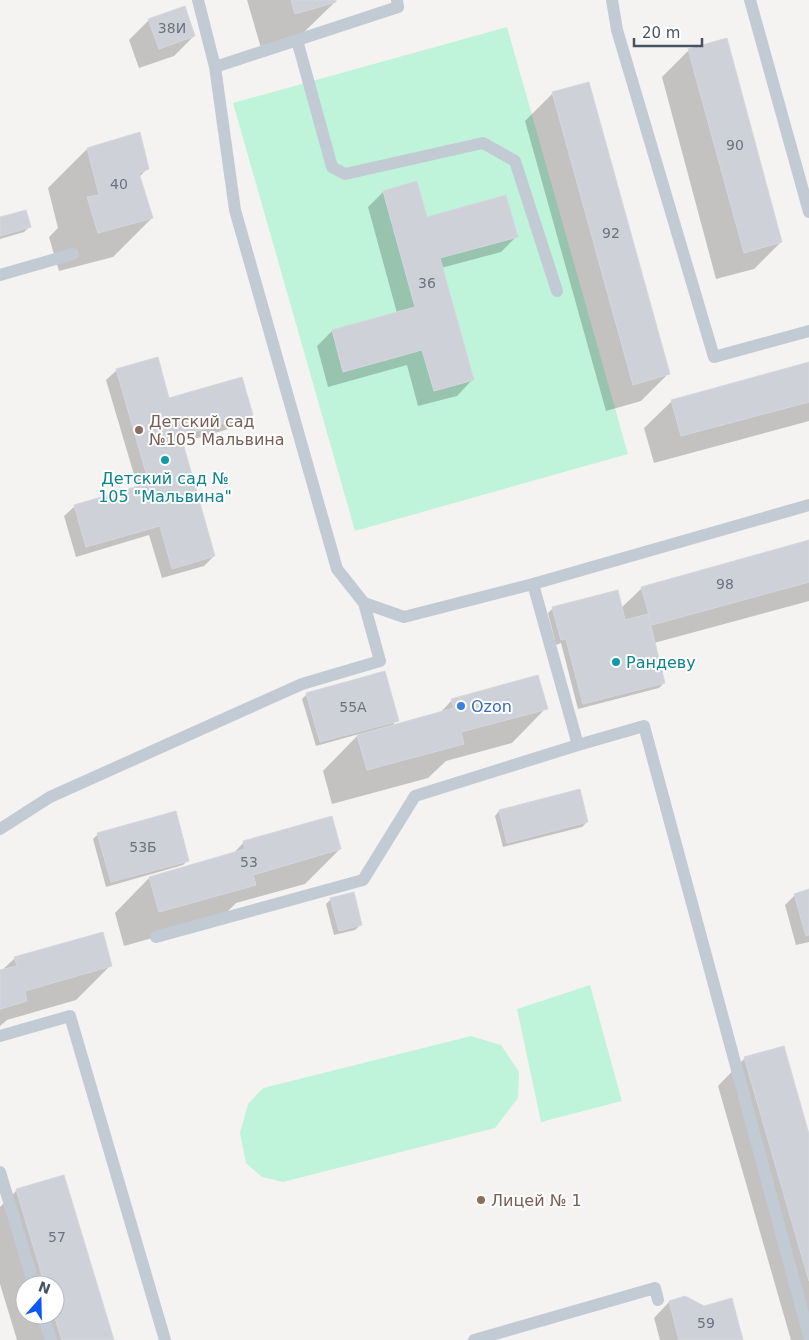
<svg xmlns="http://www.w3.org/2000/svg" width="809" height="1340" viewBox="0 0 809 1340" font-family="'DejaVu Sans',sans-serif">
  <rect width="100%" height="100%" fill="#f5f3f2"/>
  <!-- green -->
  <path fill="#bff4da" d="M 507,27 L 628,454 L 355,531 L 233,103 Z
    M 590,985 L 622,1101 L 541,1122 L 517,1009 Z
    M 471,1036 L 501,1045 L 519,1072 L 518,1098 L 495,1128 L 283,1182 L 262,1177 L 246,1163 L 240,1133 L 248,1104 L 263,1088 Z"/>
  <!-- shadow -->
  <path fill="#0003" fill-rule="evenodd" d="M 247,0 L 334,0 L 335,2 L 300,36 L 261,48 Z
    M 149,20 L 194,36 L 174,56 L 139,68 L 129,40 Z
    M 689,50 L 781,242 L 754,269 L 716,279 L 662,77 Z
    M 552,94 L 668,374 L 641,401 L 606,411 L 525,121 Z
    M 139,134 L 148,168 L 139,177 L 152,218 L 113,257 L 59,271 L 49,237 L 58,228 L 48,188 L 87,149 Z
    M 416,183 L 426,218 L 516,237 L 501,252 L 441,268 L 472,380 L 457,396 L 418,406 L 407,365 L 328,387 L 317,346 L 332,331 L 397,313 L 368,207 L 383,192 Z
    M 0,218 L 29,227 L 24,232 L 0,239 Z
    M 809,363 L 809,421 L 654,463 L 644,428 L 672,401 Z
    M 117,370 L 169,400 L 252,415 L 242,425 L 181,443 L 214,556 L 204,566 L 162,578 L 149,535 L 76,557 L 64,516 L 75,506 L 138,488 L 106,380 Z
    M 809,542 L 809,601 L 654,643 L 664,683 L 659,688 L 578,709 L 561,643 L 556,645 L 548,613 L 553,608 L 621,608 L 642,588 Z
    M 307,694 L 397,720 L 391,727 L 439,714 L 452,700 L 546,708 L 512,743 L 446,761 L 428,778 L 332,804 L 323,771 L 359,734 L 316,746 L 302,699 Z
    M 499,811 L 587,822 L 582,827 L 503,847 L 495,816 Z
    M 98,834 L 188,860 L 183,865 L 106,887 L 93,839 Z
    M 244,842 L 340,849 L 305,884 L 236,903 L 220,919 L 124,946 L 115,913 L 149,878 L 232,855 Z
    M 809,891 L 809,942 L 796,945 L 785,905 L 795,895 Z
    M 331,899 L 360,925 L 355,930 L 334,935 L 326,904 Z
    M 15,958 L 111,965 L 76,1000 L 7,1020 L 0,1026 L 0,972 Z
    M 745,1058 L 809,1138 L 809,1340 L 791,1340 L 718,1086 Z
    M 17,1190 L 113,1340 L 17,1340 L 0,1284 L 0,1207 ZM 25,1285 L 55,1285 L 55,1315 L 25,1315 Z
    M 669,1302 L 742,1340 L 660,1340 L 654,1318 Z"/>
  <!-- building -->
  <path fill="#ced1d8" stroke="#d6d7de" d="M 291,0 L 336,0 L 336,2 L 295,14 Z
    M 185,6 L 195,36 L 159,49 L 148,19 Z
    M 727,38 L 782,242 L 744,253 L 688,49 Z
    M 589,82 L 670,374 L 633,385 L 552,92 Z
    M 140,132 L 149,169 L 139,173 L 153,218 L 98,233 L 87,197 L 99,195 L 87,148 Z
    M 417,181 L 427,217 L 506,195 L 518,237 L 440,258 L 474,380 L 434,391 L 422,350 L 343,372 L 332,330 L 415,307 L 383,191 Z
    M 26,210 L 31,227 L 0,236 L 0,217 Z
    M 158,357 L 169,398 L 242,377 L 253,415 L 181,436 L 215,556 L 172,569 L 160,526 L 86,547 L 74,505 L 149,483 L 116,369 Z
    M 809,362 L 809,402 L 681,436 L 671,400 Z
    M 809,540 L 809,582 L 652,625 L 641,587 Z
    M 618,590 L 625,620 L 648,614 L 665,683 L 583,704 L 566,639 L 561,640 L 552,607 Z
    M 385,671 L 399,721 L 320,742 L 306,693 Z
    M 538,675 L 548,709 L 461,732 L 464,744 L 367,770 L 357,735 L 454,708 L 451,699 Z
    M 580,789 L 588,822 L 507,843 L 499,810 Z
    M 176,811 L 189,861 L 111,882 L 97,833 Z
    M 332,816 L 341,849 L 253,875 L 256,885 L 159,912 L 149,877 L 245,849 L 243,841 Z
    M 809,889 L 809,935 L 806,936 L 794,894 Z
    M 354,892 L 362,925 L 339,931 L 330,898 Z
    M 103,932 L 112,966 L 25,991 L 27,1001 L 0,1009 L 0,970 L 17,966 L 14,957 Z
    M 784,1046 L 809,1134 L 809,1281 L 744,1057 Z
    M 64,1175 L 114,1340 L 62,1340 L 54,1315 L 55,1285 L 45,1285 L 16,1189 Z
    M 685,1296 L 704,1306 L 732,1298 L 743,1340 L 679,1340 L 669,1301 Z"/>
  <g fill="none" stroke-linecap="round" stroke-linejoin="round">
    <!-- lane -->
    <path stroke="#c2cbd4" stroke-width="12" d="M 198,0 L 215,67 L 235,210 L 337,569 L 364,603 L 404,617 L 533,584 L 809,505
      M 612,0 L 617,30 L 714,357 L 809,331
      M 750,0 L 809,212
      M 297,40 L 332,167 L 345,174 L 483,143 L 515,161 L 557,291
      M 215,67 L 398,7 L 397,0
      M 0,275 L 73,254
      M 533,584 L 578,745 L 644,726 L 809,1336
      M 0,829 L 50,797 L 302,684 L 380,661 L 364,603
      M 156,937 L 363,880 L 415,796 L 578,745
      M 0,1036 L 70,1016 L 165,1340
      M 0,1172 L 34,1285
      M 43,1315 L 51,1340
      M 474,1340 L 655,1288 L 658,1300"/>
  </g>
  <!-- markers -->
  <g fill="#8d6e63" stroke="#fff" stroke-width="2">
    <circle cx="139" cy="430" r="5"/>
    <circle cx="481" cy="1200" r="5"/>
  </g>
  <g fill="#0f9aa8" stroke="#fff" stroke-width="2">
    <circle cx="165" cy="460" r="5"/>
    <circle cx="616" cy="662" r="5"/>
  </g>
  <circle fill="#3f7fe0" stroke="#fff" stroke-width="2" cx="461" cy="706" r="5"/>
  <g text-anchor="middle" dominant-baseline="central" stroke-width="4" stroke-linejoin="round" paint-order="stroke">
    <!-- number labels -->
    <g font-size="14" fill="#6a7280">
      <text x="172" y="28">38И</text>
      <text x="735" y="145">90</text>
      <text x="119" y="184">40</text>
      <text x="611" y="233">92</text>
      <text x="427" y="283">36</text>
      <text x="725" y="584">98</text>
      <text x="353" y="707">55А</text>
      <text x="143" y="847">53Б</text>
      <text x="249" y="862">53</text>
      <text x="57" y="1237">57</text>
      <text x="706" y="1323">59</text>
    </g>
    <!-- education labels -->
    <g font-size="16" fill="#785e54" stroke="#fff" text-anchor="start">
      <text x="149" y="421">Детский сад<tspan x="149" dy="18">№105 Мальвина</tspan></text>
      <text x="491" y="1200">Лицей № 1</text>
    </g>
    <!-- culture labels -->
    <g font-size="16" fill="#0d838f" stroke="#fff">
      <text x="165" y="478">Детский сад №<tspan x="165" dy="18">105 "Мальвина"</tspan></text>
      <text x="626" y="662" text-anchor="start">Рандеву</text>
    </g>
    <!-- shop labels -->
    <g font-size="16" fill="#366cbe" stroke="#fff" text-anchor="start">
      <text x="471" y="706">Ozon</text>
    </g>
  </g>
  <!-- north arrow -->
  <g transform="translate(40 1300) rotate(20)"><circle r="24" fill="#ffffff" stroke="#b6bac0"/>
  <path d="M0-4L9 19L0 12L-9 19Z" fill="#0d57f4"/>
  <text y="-8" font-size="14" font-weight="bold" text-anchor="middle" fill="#485362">N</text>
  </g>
  <!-- scale -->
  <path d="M634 38v8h68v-8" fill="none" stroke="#485362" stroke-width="2.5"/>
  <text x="642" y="38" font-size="15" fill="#485362" stroke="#ffffff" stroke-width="4" paint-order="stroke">20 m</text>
</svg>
